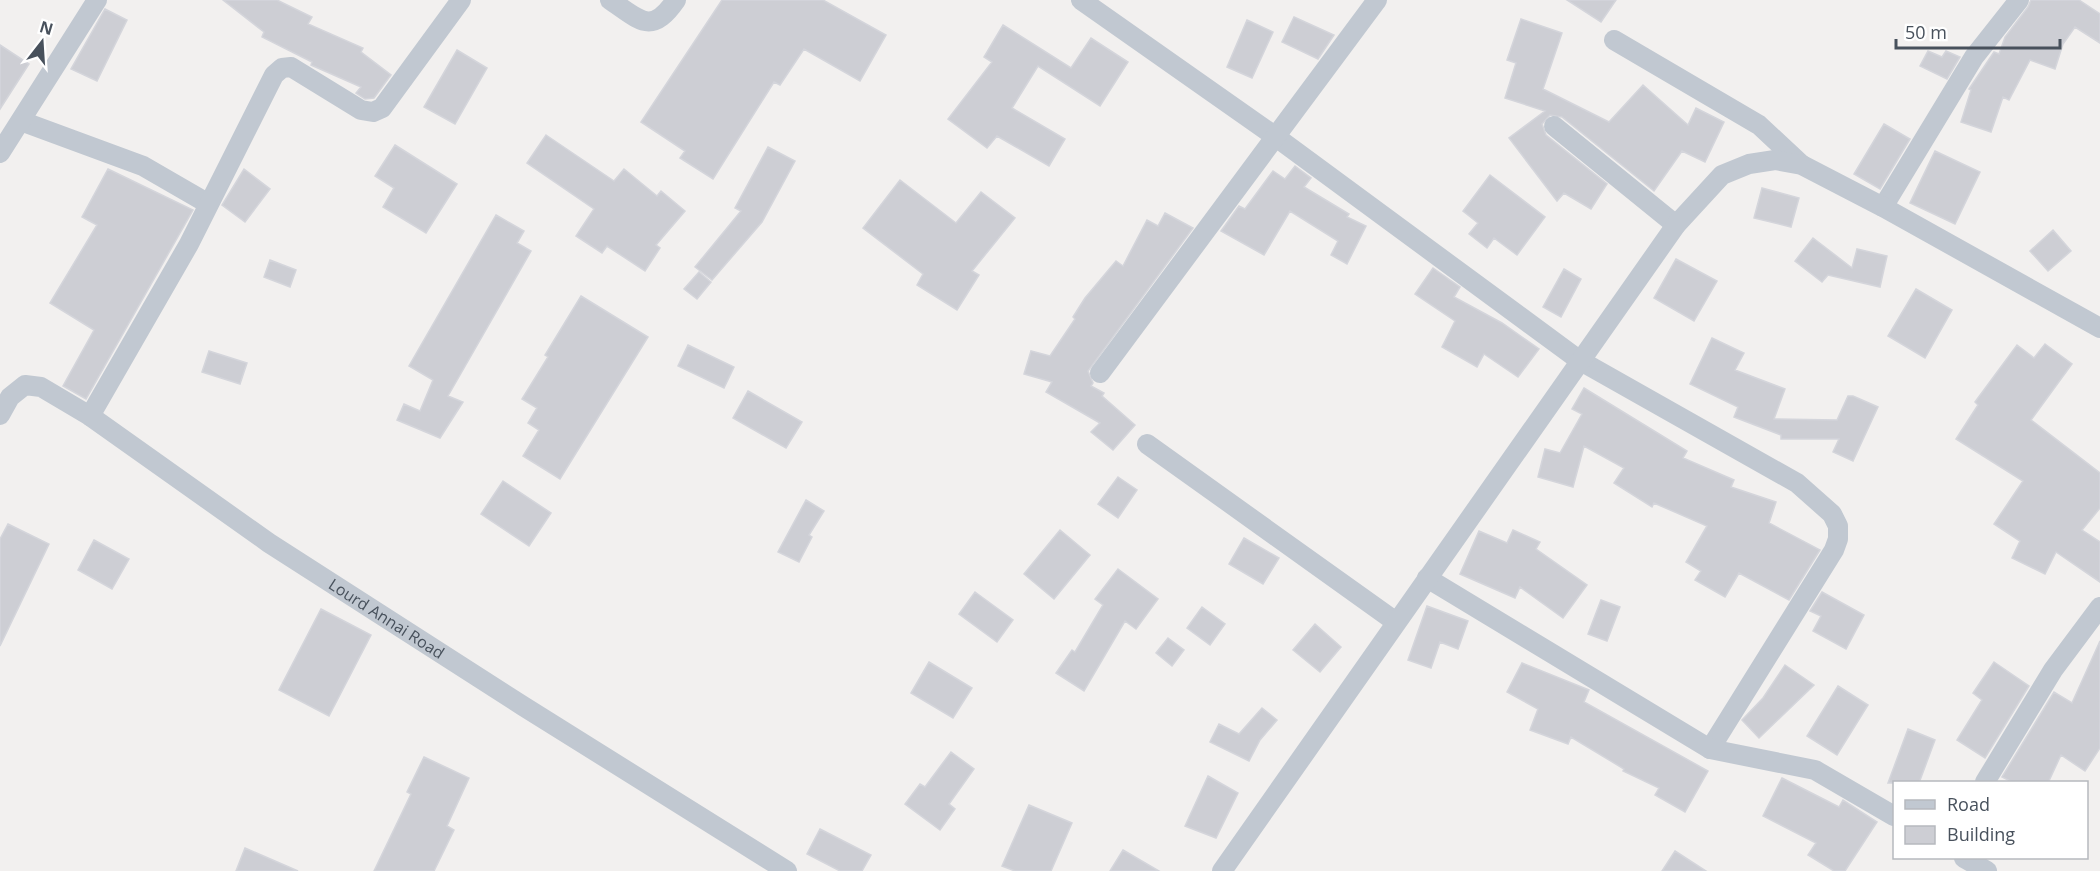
<svg xmlns="http://www.w3.org/2000/svg" width="2100" height="871" viewBox="0 0 2100 871" font-family="'Open Sans',sans-serif">
  <rect width="100%" height="100%" fill="#f2f0ef"/>
  <!-- building -->
  <path fill="#cdced4" stroke="#d4d5db" stroke-width="1.5" d="M 223,0 L 277,0 L 312,17 L 308,24 L 363,48 L 361,52 L 391,75 L 374,98 L 365,99 L 356,93 L 361,87 L 311,65 L 312,62 L 262,37 L 264,32 Z
    M 722,0 L 823,0 L 886,35 L 860,81 L 804,49 L 780,85 L 774,82 L 713,179 L 680,158 L 685,151 L 641,122 Z
    M 1567,0 L 1616,0 L 1601,22 Z
    M 2031,0 L 2079,0 L 2100,14 L 2100,43 L 2075,27 L 2063,44 L 2055,69 L 2030,60 L 2009,100 L 2003,97 L 1991,132 L 1961,122 L 1971,90 L 1969,89 L 1994,52 L 1999,54 L 2005,37 L 2028,7 Z
    M 105,9 L 127,20 L 97,81 L 71,69 Z
    M 1294,17 L 1334,35 L 1318,59 L 1282,42 Z
    M 1521,19 L 1562,33 L 1543,89 L 1609,122 L 1643,85 L 1688,125 L 1696,108 L 1724,122 L 1705,162 L 1682,151 L 1654,191 L 1562,117 L 1550,115 L 1542,124 L 1546,135 L 1607,184 L 1591,209 L 1564,193 L 1557,201 L 1509,138 L 1545,111 L 1505,98 L 1516,63 L 1507,60 Z
    M 1247,20 L 1273,32 L 1252,78 L 1227,67 Z
    M 1003,25 L 1071,68 L 1091,38 L 1128,62 L 1100,106 L 1038,66 L 1012,108 L 1065,139 L 1049,166 L 997,136 L 987,148 L 948,119 L 992,62 L 984,57 Z
    M 0,45 L 29,64 L 0,109 Z
    M 457,50 L 487,68 L 455,124 L 424,107 Z
    M 1928,51 L 1942,57 L 1946,51 L 1960,57 L 1947,79 L 1920,66 Z
    M 1884,124 L 1910,139 L 1880,189 L 1854,174 Z
    M 546,135 L 614,181 L 624,169 L 657,196 L 661,191 L 685,211 L 656,245 L 660,248 L 645,271 L 607,246 L 602,253 L 576,236 L 594,209 L 527,163 Z
    M 395,145 L 457,184 L 426,233 L 383,207 L 394,188 L 375,176 Z
    M 768,147 L 795,161 L 762,222 L 712,280 L 695,267 L 741,211 L 735,208 Z
    M 1935,151 L 1980,172 L 1955,224 L 1910,203 Z
    M 1295,166 L 1311,178 L 1304,187 L 1349,214 L 1347,217 L 1366,226 L 1347,264 L 1331,255 L 1338,241 L 1290,211 L 1264,255 L 1221,231 L 1239,206 L 1245,209 L 1273,171 L 1285,179 Z
    M 108,169 L 193,210 L 86,399 L 63,386 L 94,330 L 50,303 L 97,225 L 82,217 Z
    M 244,169 L 270,189 L 245,222 L 222,205 Z
    M 1490,175 L 1545,217 L 1517,255 L 1494,238 L 1487,248 L 1469,234 L 1478,223 L 1463,211 Z
    M 900,180 L 956,223 L 981,192 L 1015,218 L 972,271 L 979,275 L 957,310 L 917,285 L 923,274 L 863,228 Z
    M 1762,188 L 1799,198 L 1791,227 L 1754,218 Z
    M 1165,213 L 1193,228 L 1088,371 L 1093,383 L 1091,386 L 1104,393 L 1102,396 L 1135,425 L 1113,450 L 1091,432 L 1100,423 L 1046,392 L 1052,382 L 1024,374 L 1031,351 L 1050,356 L 1075,319 L 1073,317 L 1085,298 L 1116,261 L 1123,266 L 1147,220 L 1158,226 Z
    M 496,215 L 524,231 L 517,243 L 531,251 L 448,396 L 463,402 L 440,438 L 397,420 L 404,404 L 420,411 L 433,380 L 409,366 Z
    M 2053,230 L 2071,251 L 2048,271 L 2030,251 Z
    M 1813,238 L 1852,268 L 1857,249 L 1887,256 L 1880,287 L 1828,275 L 1822,282 L 1795,261 Z
    M 1676,259 L 1717,281 L 1694,321 L 1654,298 Z
    M 270,260 L 296,270 L 290,287 L 264,277 Z
    M 1433,268 L 1460,287 L 1454,297 L 1502,323 L 1539,349 L 1518,377 L 1484,354 L 1477,367 L 1442,347 L 1455,321 L 1415,294 Z
    M 1564,269 L 1581,279 L 1561,317 L 1543,307 Z
    M 699,272 L 711,282 L 697,299 L 684,289 Z
    M 1916,289 L 1952,310 L 1925,358 L 1888,336 Z
    M 581,296 L 648,337 L 560,479 L 523,456 L 539,430 L 528,423 L 537,408 L 522,399 L 548,357 L 545,355 Z
    M 1712,338 L 1744,353 L 1735,370 L 1785,389 L 1774,419 L 1837,420 L 1848,396 L 1853,396 L 1878,407 L 1853,461 L 1833,452 L 1839,439 L 1781,439 L 1781,435 L 1734,417 L 1738,407 L 1690,384 Z
    M 2045,344 L 2072,364 L 2031,420 L 2100,473 L 2100,508 L 2082,530 L 2100,542 L 2100,582 L 2056,552 L 2045,574 L 2012,558 L 2020,541 L 1994,524 L 2023,481 L 1956,439 L 1978,405 L 1975,402 L 2017,345 L 2034,358 Z
    M 688,345 L 734,367 L 724,388 L 678,366 Z
    M 209,351 L 247,363 L 240,384 L 202,372 Z
    M 1584,388 L 1687,451 L 1683,458 L 1734,480 L 1731,487 L 1776,502 L 1769,523 L 1820,550 L 1789,600 L 1739,573 L 1725,597 L 1695,580 L 1701,571 L 1686,562 L 1707,526 L 1654,503 L 1652,507 L 1614,483 L 1624,468 L 1584,446 L 1573,487 L 1538,477 L 1545,449 L 1560,453 L 1582,414 L 1572,409 Z
    M 748,391 L 802,422 L 786,448 L 733,418 Z
    M 1118,477 L 1137,490 L 1118,518 L 1098,504 Z
    M 503,481 L 551,513 L 529,546 L 481,514 Z
    M 806,500 L 824,511 L 809,535 L 812,537 L 799,562 L 778,552 Z
    M 8,524 L 49,544 L 0,646 L 0,539 Z
    M 1060,530 L 1090,555 L 1054,599 L 1024,574 Z
    M 1513,530 L 1540,542 L 1536,549 L 1587,585 L 1563,618 L 1520,587 L 1515,598 L 1460,574 L 1479,531 L 1507,543 Z
    M 1244,538 L 1279,558 L 1263,584 L 1229,564 Z
    M 94,540 L 129,559 L 112,589 L 78,570 Z
    M 1118,569 L 1158,599 L 1136,629 L 1125,621 L 1084,691 L 1056,673 L 1072,650 L 1075,652 L 1103,605 L 1095,599 Z
    M 975,592 L 1013,620 L 997,642 L 959,614 Z
    M 1822,592 L 1864,615 L 1846,649 L 1813,631 L 1821,616 L 1810,611 Z
    M 1601,600 L 1620,607 L 1607,641 L 1588,634 Z
    M 1427,606 L 1468,621 L 1458,649 L 1440,642 L 1431,668 L 1408,660 Z
    M 1202,607 L 1225,624 L 1210,645 L 1187,628 Z
    M 321,609 L 371,635 L 329,716 L 279,690 Z
    M 1315,624 L 1341,647 L 1320,672 L 1293,650 Z
    M 1168,638 L 1184,650 L 1172,666 L 1156,653 Z
    M 2100,641 L 2100,748 L 2085,771 L 2061,755 L 2048,783 L 2014,783 L 2002,777 L 2054,692 L 2072,703 Z
    M 929,662 L 972,688 L 953,718 L 911,693 Z
    M 1994,662 L 2029,686 L 1985,758 L 1957,740 L 1982,700 L 1973,693 Z
    M 1522,663 L 1589,690 L 1584,702 L 1708,771 L 1685,812 L 1655,795 L 1659,788 L 1623,771 L 1624,769 L 1571,737 L 1568,744 L 1530,730 L 1538,709 L 1507,692 Z
    M 1785,665 L 1814,685 L 1759,738 L 1742,720 L 1763,698 Z
    M 1838,686 L 1868,705 L 1837,755 L 1807,736 Z
    M 1262,708 L 1277,720 L 1260,740 L 1249,761 L 1210,742 L 1219,724 L 1239,734 Z
    M 1908,729 L 1935,740 L 1919,783 L 1888,783 Z
    M 951,752 L 974,769 L 949,804 L 955,809 L 940,830 L 905,804 L 920,784 L 925,787 Z
    M 424,757 L 469,778 L 447,826 L 454,830 L 434,871 L 374,871 L 411,794 L 407,792 Z
    M 1208,776 L 1238,793 L 1216,838 L 1185,826 Z
    M 1782,778 L 1839,807 L 1843,800 L 1877,822 L 1845,871 L 1834,871 L 1808,855 L 1816,843 L 1763,816 Z
    M 1029,805 L 1072,823 L 1051,871 L 1015,871 L 1002,866 Z
    M 820,829 L 871,855 L 862,871 L 840,871 L 807,854 Z
    M 245,848 L 298,871 L 236,871 Z
    M 1123,850 L 1159,871 L 1110,871 Z
    M 1675,851 L 1706,871 L 1662,871 Z"/>
  <g fill="none" stroke-linecap="round" stroke-linejoin="round">
    <!-- street -->
    <g stroke="#c1c8d1" stroke-width="20">
      <path d="M 610,0 C 640,20 651,36 676,0"/>
      <path d="M 1081,0 L 1276,137 L 1579,360 L 1797,483 L 1832,514 L 1838,526 L 1838,539 L 1834,550 L 1710,749"/>
      <path d="M 1614,40 L 1759,125 L 1802,165"/>
      <path d="M 21,121 L 143,166 L 207,203"/>
      <path d="M 1554,126 L 1676,225"/>
      <path d="M 0,153 L 97,0"/>
      <path d="M 1883,207 L 1974,57 L 2019,0"/>
      <path d="M 1100,373 L 1377,0"/>
      <path id="s1" d="M 0,415 L 10,397 L 25,385 L 41,387 L 90,416 L 269,543 L 523,706 L 787,871"/>
      <path d="M 90,416 L 189,244 L 274,75 L 282,68 L 291,67 L 361,110 L 373,112 L 382,108 L 461,0"/>
      <path d="M 1147,444 L 1396,622"/>
      <path d="M 1427,578 L 1710,749 L 1815,770 L 1894,816"/>
      <path d="M 1985,782 L 2053,670 L 2100,607"/>
      <path d="M 1964,858 L 1987,871"/>
      <path d="M 1222,871 L 1676,225 L 1722,175 L 1749,164 L 1775,160 L 1802,165 L 1883,207 L 2100,328"/>
    </g>
  </g>
  <g text-anchor="middle" dominant-baseline="central" stroke-width="4.5" stroke-linejoin="round" paint-order="stroke">
    <!-- street labels -->
    <g font-size="16" fill="#48515c" stroke="#fff">
      <text stroke="none"><textPath href="#s1" startOffset="472">Lourd Annai Road</textPath></text>
    </g>
  </g>
  <!-- legend -->
  <rect x="1893" y="781" width="195" height="78" fill="#ffffff" stroke="#b6b9be" stroke-width="1.5"/>
  <rect x="1905" y="800" width="30" height="9" fill="#c1c8d1" stroke="#b6b9be" stroke-width="1.5"/>
  <text x="1947" y="811" font-size="18" fill="#48515c">Road</text>
  <rect x="1905" y="826" width="30" height="18" fill="#cdced4" stroke="#b6b9be" stroke-width="1.5"/>
  <text x="1947" y="841" font-size="18" fill="#48515c">Building</text>
  <!-- north arrow -->
  <g transform="translate(42 42) rotate(17)" stroke="#ffffff" stroke-width="4.5" paint-order="stroke">
  <path d="M0-4.5L10 22L0 15L-10 22Z" fill="#48515c"/>
  <text y="-9" font-size="16" font-weight="bold" text-anchor="middle" fill="#48515c">N</text>
  </g>
  <!-- scale -->
  <path d="M1896 39v9h164v-9" fill="none" stroke="#48515c" stroke-width="3"/>
  <text x="1905" y="39" font-size="18" fill="#48515c" stroke="#ffffff" stroke-width="4.5" paint-order="stroke">50 m</text>
</svg>
